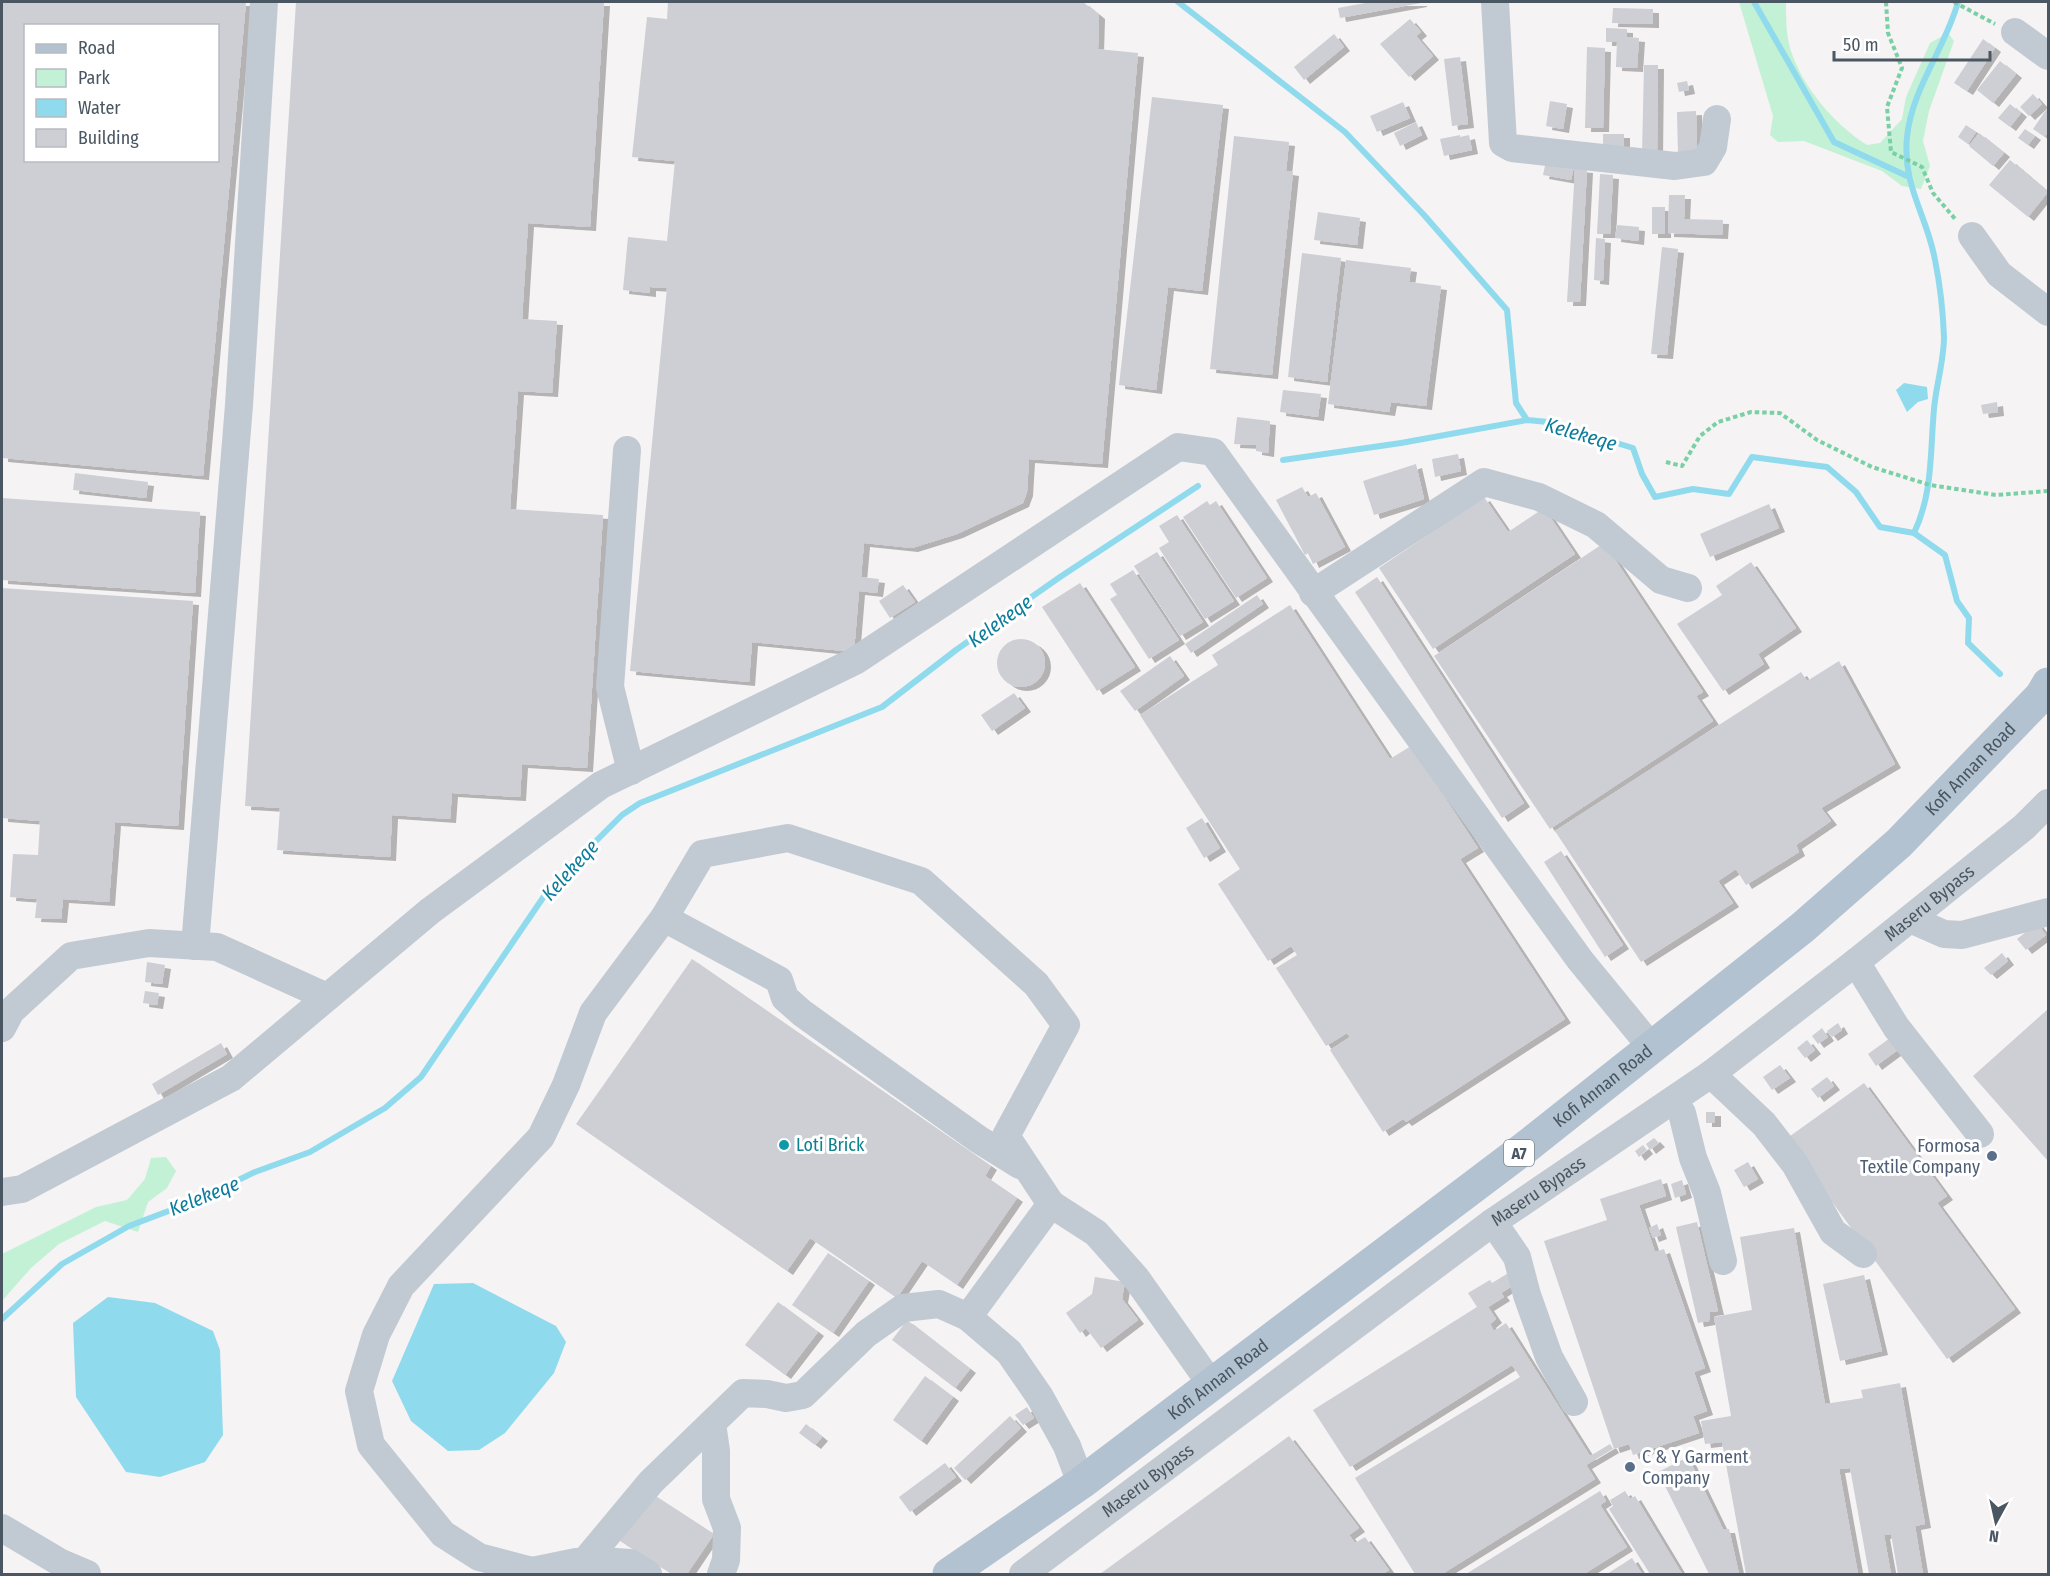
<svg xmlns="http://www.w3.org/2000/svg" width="2050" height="1576" viewBox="0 0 2050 1576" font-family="'Fira Sans Condensed',sans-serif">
  <defs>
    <filter id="shadow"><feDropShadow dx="6" dy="4" stdDeviation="0" flood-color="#0004"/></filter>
  </defs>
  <rect width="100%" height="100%" fill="#f5f3f3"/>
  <!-- green -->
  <path fill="#c3f1d5" d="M 1739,2 L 1786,2 C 1786,16 1786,34 1790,48 C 1802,87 1834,124 1867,145 L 1880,143 L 1902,119 L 1906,97 L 1930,43 L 1948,33 L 1954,41 L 1929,111 L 1923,141 L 1930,166 L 1921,189 L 1902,186 L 1882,171 L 1804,141 L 1778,142 L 1770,135 L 1773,116 Z
    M 166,1157 L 176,1171 L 167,1188 L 148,1202 L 138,1232 L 105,1221 L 59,1244 L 31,1268 L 2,1301 L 2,1254 L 96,1207 L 127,1200 L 145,1179 L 151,1158 Z"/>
  <!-- water -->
  <path fill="#90daee" d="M 1904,383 L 1927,387 L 1928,399 L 1918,402 L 1907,412 L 1896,390 Z
    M 473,1283 L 556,1326 L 566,1342 L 554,1373 L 505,1433 L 479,1450 L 448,1451 L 411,1421 L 392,1381 L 434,1284 Z
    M 108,1297 L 155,1303 L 213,1331 L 220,1350 L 223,1435 L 205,1462 L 160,1477 L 126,1472 L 76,1397 L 73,1323 Z"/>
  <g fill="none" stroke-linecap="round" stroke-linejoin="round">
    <!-- stream -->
    <path stroke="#90daee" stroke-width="6" d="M 1178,2 L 1345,132 L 1424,215 L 1507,310 L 1516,403 L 1527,420
      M 1754,2 L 1834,142 L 1907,176
      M 1283,460 L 1401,443 L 1527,420 L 1548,422 L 1633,448 L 1642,474 L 1655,497 L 1693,489 L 1729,494 L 1752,457 L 1827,467 L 1856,492 L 1880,527 L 1914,533 L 1945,555 L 1957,601 L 1969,618 L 1968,643 L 2000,674
      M 1914,533 C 1933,493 1930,453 1934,409 C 1936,385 1944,361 1944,337 C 1943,312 1940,284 1935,260 C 1927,215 1902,186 1907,137 C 1912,88 1945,49 1958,2
      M 2,1319 L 62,1264 L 129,1226 L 195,1201 L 255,1172 L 310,1152 L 385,1108 L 421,1077 L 551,886 L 622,815 L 640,803 L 882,707 L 956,650 L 1060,577 L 1198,486"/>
  </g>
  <!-- building -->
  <path fill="#cdcfd5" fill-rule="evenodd" filter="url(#shadow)" d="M 2,2 L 246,2 L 203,476 L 2,458 ZM 26,26 L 218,26 L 218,160 L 26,160 Z
    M 296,2 L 604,2 L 590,227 L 528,223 L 522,319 L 557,321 L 552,393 L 518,391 L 510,509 L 603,515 L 587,768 L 522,764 L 520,797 L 452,793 L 450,819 L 392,815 L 390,857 L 277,850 L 280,808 L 245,806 Z
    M 668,2 L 1083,2 L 1099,15 L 1098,49 L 1138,53 L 1102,464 L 1029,459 L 1027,492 L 1023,503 L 957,534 L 912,548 L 864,543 L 861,577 L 879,579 L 877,593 L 859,591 L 854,652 L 752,642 L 749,682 L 630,671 L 667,288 L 650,287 L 650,293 L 623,290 L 628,237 L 667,241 L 675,161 L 632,157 L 647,17 L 667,19 Z
    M 1371,2 L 1421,2 L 1421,3 L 1340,18 L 1338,8 Z
    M 1613,8 L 1653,9 L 1653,24 L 1612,23 Z
    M 1410,19 L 1421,32 L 1416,36 L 1433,56 L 1409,77 L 1380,44 Z
    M 1606,28 L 1627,29 L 1627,37 L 1639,38 L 1637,68 L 1616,67 L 1617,42 L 1606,42 Z
    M 1334,34 L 1344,47 L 1304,80 L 1294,67 Z
    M 1983,39 L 1995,48 L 1967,91 L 1954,83 Z
    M 1587,47 L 1605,48 L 1603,128 L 1585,128 Z
    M 1460,57 L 1468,124 L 1452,126 L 1444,59 Z
    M 2000,61 L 2016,74 L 1993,103 L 1977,90 Z
    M 1644,65 L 1658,65 L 1657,154 L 1642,154 Z
    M 1687,81 L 1689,90 L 1679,92 L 1677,83 Z
    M 2033,94 L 2042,104 L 2029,116 L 2020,107 Z
    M 1152,97 L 1223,105 L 1202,291 L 1168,287 L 1156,390 L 1119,385 Z
    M 1550,101 L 1567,104 L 1563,129 L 1546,126 Z
    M 1403,102 L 1410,118 L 1377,132 L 1370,116 Z
    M 2010,104 L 2021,113 L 2010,127 L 1998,118 Z
    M 2048,107 L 2048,131 L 2045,137 L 2033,129 Z
    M 1696,111 L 1697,153 L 1678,153 L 1677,112 Z
    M 1416,122 L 1422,135 L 1400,146 L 1394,133 Z
    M 1966,125 L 1976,132 L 1968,144 L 1958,137 Z
    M 2025,129 L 2035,136 L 2028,145 L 2018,138 Z
    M 1979,133 L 2004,153 L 1993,166 L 1969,146 Z
    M 1603,134 L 1624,134 L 1624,150 L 1603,149 Z
    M 1460,135 L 1460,137 L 1469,135 L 1472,150 L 1444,156 L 1440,139 Z
    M 1234,136 L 1289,142 L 1286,171 L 1293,172 L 1272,375 L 1210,369 Z
    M 2010,160 L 2048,192 L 2028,217 L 1989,185 Z
    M 1546,161 L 1574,166 L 1571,180 L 1543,175 Z
    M 1575,168 L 1587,169 L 1580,302 L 1567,302 Z
    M 1600,174 L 1613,175 L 1610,234 L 1597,234 Z
    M 1669,195 L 1685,195 L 1684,219 L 1723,220 L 1722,235 L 1668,233 Z
    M 1652,207 L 1665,207 L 1665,234 L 1652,234 Z
    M 1318,212 L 1360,218 L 1357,245 L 1314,240 Z
    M 1617,225 L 1639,227 L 1638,241 L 1615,238 Z
    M 1596,238 L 1605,239 L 1603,281 L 1594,280 Z
    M 1662,247 L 1678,249 L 1667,355 L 1651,354 Z
    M 1302,253 L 1341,258 L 1327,382 L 1288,377 Z
    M 1346,260 L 1411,268 L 1409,282 L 1441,286 L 1426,406 L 1391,402 L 1389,412 L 1328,404 Z
    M 1283,390 L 1321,394 L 1318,417 L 1280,412 Z
    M 1997,402 L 1998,412 L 1983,414 L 1981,405 Z
    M 1237,417 L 1270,421 L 1268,453 L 1256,451 L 1256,445 L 1234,444 Z
    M 1458,454 L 1461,471 L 1435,477 L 1432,459 Z
    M 1416,464 L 1424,499 L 1374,515 L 1363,481 Z
    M 75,473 L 148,482 L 146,498 L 73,490 Z
    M 1302,487 L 1308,497 L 1316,493 L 1345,547 L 1313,564 L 1308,553 L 1305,555 L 1276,500 Z
    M 1484,497 L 1508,532 L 1544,508 L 1575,554 L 1433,649 L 1379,568 Z
    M 2,498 L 200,512 L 195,593 L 2,580 Z
    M 1207,501 L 1210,505 L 1216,501 L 1267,578 L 1236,598 L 1183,517 Z
    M 1769,504 L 1779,528 L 1710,557 L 1700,534 Z
    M 1177,515 L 1234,601 L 1205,619 L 1159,548 L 1169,542 L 1159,526 Z
    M 1604,543 L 1703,692 L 1696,696 L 1713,721 L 1550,829 L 1434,656 Z
    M 1157,552 L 1203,622 L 1180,636 L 1134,566 Z
    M 1751,562 L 1796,628 L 1758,654 L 1764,664 L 1723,691 L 1677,624 L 1722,595 L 1716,586 Z
    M 1133,570 L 1179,640 L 1149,659 L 1110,599 L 1117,595 L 1110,584 Z
    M 1377,577 L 1524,803 L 1502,818 L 1355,592 Z
    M 1080,583 L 1135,667 L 1097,691 L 1042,607 Z
    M 903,585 L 915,602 L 890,618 L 879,601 Z
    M 2,588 L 193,601 L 178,826 L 115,822 L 109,902 L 63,899 L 61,919 L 35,918 L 37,899 L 10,897 L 13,854 L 38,855 L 40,821 L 2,818 Z
    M 1257,595 L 1263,604 L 1191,653 L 1185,644 Z
    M 1290,605 L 1390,759 L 1411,746 L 1478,848 L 1460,859 L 1565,1019 L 1406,1122 L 1403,1119 L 1383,1132 L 1330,1050 L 1350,1037 L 1347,1033 L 1326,1046 L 1276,968 L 1297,955 L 1291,946 L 1268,961 L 1218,884 L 1240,869 L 1140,715 L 1218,665 L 1212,655 Z
    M997 663a24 24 0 1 1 48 0a24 24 0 1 1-48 0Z
    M 1170,656 L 1184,676 L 1135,711 L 1120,691 Z
    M 1839,661 L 1895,764 L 1821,808 L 1831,821 L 1796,845 L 1799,852 L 1746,885 L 1736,869 L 1718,881 L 1733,903 L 1641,962 L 1555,831 L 1801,672 L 1807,681 Z
    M 1014,693 L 1025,708 L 992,731 L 981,715 Z
    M 1202,818 L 1220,848 L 1204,858 L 1186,828 Z
    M 1561,851 L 1623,945 L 1605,957 L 1544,862 Z
    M 2037,923 L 2046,935 L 2026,950 L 2017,939 Z
    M 2002,953 L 2008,961 L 1991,975 L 1984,968 Z
    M 692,959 L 991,1166 L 985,1176 L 1017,1198 L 957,1285 L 922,1261 L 897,1298 L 810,1238 L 787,1271 L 576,1124 Z
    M 147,962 L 165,965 L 162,984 L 145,982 Z
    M 145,991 L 159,993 L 157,1005 L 143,1003 Z
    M 2048,1009 L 2048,1161 L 1973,1076 Z
    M 1838,1023 L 1842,1030 L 1832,1037 L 1827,1031 Z
    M 1822,1028 L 1828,1037 L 1818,1044 L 1812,1036 Z
    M 1890,1038 L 1899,1049 L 1876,1066 L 1868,1054 Z
    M 1807,1040 L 1815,1050 L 1805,1058 L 1797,1048 Z
    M 221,1043 L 227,1054 L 158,1095 L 152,1084 Z
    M 1780,1065 L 1790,1078 L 1772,1090 L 1763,1077 Z
    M 1827,1077 L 1834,1086 L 1818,1098 L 1811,1089 Z
    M 1864,1083 L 1947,1196 L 1937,1203 L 2015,1309 L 1947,1359 L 1786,1139 Z
    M 1706,1112 L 1715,1112 L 1715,1123 L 1706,1123 Z
    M 1654,1138 L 1659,1143 L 1650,1150 L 1646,1144 Z
    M 1643,1145 L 1647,1150 L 1639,1157 L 1635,1151 Z
    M 1748,1162 L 1758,1179 L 1744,1187 L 1734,1170 Z
    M 1661,1179 L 1666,1196 L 1639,1205 L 1655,1252 L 1664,1249 L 1705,1368 L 1694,1372 L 1707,1411 L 1693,1416 L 1699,1433 L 1633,1455 L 1629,1444 L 1614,1449 L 1544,1241 L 1607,1220 L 1600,1199 Z
    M 1682,1180 L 1686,1194 L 1675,1198 L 1671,1184 Z
    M 1697,1222 L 1718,1311 L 1710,1312 L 1709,1321 L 1698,1323 L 1676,1227 Z
    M 1657,1224 L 1661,1235 L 1653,1238 L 1649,1228 Z
    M 1794,1228 L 1825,1404 L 1863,1398 L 1861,1390 L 1900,1383 L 1925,1524 L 1915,1526 L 1923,1574 L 1898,1574 L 1891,1534 L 1884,1535 L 1891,1574 L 1869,1574 L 1850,1468 L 1839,1469 L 1858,1574 L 1746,1574 L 1722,1442 L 1705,1444 L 1701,1421 L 1731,1416 L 1714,1317 L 1752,1310 L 1740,1237 Z
    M 828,1253 L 869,1281 L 833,1333 L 792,1305 Z
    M 1510,1272 L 1517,1283 L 1501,1293 L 1504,1297 L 1488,1307 L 1496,1319 L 1490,1324 L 1494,1331 L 1506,1323 L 1590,1456 L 1610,1444 L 1613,1449 L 1586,1465 L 1595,1479 L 1442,1574 L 1415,1574 L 1355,1478 L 1520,1377 L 1512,1365 L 1350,1467 L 1313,1410 L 1477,1307 L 1468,1293 L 1490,1280 L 1492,1283 Z
    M 1864,1275 L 1882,1351 L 1840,1361 L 1823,1284 Z
    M 1095,1277 L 1125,1282 L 1122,1299 L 1138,1320 L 1101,1348 L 1086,1328 L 1080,1333 L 1066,1313 L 1092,1294 Z
    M 778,1302 L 818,1332 L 785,1375 L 745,1345 Z
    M 907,1320 L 970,1369 L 955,1388 L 892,1340 Z
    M 925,1376 L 953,1397 L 921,1441 L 893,1420 Z
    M 1027,1407 L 1034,1418 L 1023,1425 L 1015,1415 Z
    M 1010,1416 L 1021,1428 L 965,1480 L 954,1468 Z
    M 806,1424 L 822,1437 L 815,1445 L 799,1433 Z
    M 1289,1436 L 1359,1528 L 1349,1535 L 1355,1543 L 1365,1537 L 1389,1570 L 1382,1574 L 1100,1574 Z
    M 1688,1457 L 1723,1529 L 1729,1529 L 1739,1574 L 1709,1574 L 1658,1472 Z
    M 945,1463 L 956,1477 L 910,1512 L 899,1497 Z
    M 1600,1491 L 1606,1501 L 1600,1505 L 1627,1547 L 1584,1574 L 1466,1574 Z
    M 1625,1491 L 1630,1499 L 1635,1496 L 1682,1574 L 1650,1574 L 1609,1509 L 1613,1506 L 1610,1500 Z
    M 651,1493 L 714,1534 L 687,1574 L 672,1574 L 620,1541 Z
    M 1632,1558 L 1642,1574 L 1607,1574 Z"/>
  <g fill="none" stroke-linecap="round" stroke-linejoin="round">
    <!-- path -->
    <path stroke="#7ad0a6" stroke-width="4" stroke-dasharray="4.5 3" stroke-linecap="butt" d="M 1886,2 L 1888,33 L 1902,68 L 1887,107 L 1891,152 L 1922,167 L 1933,193 L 1956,220
      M 1954,2 L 1995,24
      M 1666,462 L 1682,466 L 1700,436 L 1718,422 L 1751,412 L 1780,413 L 1817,440 L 1872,467 L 1930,485 L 1996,495 L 2048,491"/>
    <!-- minor -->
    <g stroke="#c1cad2" stroke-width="28">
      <path d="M 1495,2 L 1503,143 L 1512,148 L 1675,166 L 1704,162 L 1713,147 L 1717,119"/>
      <path d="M 2015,32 L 2048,56"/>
      <path d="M 1972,236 L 1999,274 L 2048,312"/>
      <path d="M 627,450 L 610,687 L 631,771"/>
      <path d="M 1313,593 L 1484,482 L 1539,497 L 1596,525 L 1661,580 L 1688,588"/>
      <path d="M 664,918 L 779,980 L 785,998 L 802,1013 L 978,1139 L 1020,1165"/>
      <path d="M 1910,919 L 1944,934 L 1962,935 L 2048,912"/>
      <path d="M 195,946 L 239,405 L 264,2"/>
      <path d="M 1856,962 L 1896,1027 L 1980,1134"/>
      <path d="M 2,1028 L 11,1011 L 71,956 L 149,943 L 217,947 L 327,997"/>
      <path d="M 1711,1074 L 1764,1124 L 1795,1164 L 1833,1232 L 1863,1254"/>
      <path d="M 1682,1113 L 1693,1158 L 1707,1193 L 1723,1261"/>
      <path d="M 2,1192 L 22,1189 L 231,1078 L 430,911 L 601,785 L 855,661 L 1178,447 L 1213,452 L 1580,960 L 1652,1048"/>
      <path d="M 1493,1222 L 1517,1257 L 1527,1295 L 1549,1357 L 1574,1402"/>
      <path d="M 968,1317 L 1051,1204"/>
      <path d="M 712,1423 L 716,1451 L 716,1499 L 727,1528 L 726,1560 L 721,1574"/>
      <path d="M 1081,1483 L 1067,1446 L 1040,1397 L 1009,1352 L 968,1317 L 939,1304 L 903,1308 L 866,1334 L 803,1395 L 786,1398 L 767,1394 L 743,1393 L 651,1482 L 586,1560 L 532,1571 L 479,1557 L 443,1534 L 371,1445 L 359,1391 L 376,1335 L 401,1286 L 541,1137 L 566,1085 L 593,1013 L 664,918 L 702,854 L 788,838 L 921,881 L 1036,984 L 1066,1025 L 1006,1136 L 1051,1204 L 1096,1233 L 1136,1278 L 1211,1384"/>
      <path d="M 2,1528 L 61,1563 L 87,1574"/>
      <path d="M 586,1560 L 630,1563 L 648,1574"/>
      <path id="s1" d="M 1023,1574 L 1493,1222 L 1711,1074 L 1856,962 L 2024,827 L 2048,803"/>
    </g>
    <!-- major -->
    <path stroke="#b3c2d1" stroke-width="33" id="s2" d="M 949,1574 L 1081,1483 L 1526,1147 L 1802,928 L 1899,843 L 2041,696 L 2048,684"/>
  </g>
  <!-- markers -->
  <circle fill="#0f9aa8" stroke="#fff" stroke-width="2" cx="784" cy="1145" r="6"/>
  <g fill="#5c6f8a" stroke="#fff" stroke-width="2">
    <circle cx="1992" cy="1156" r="6"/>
    <circle cx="1630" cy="1467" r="6"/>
  </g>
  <g text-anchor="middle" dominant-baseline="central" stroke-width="6" stroke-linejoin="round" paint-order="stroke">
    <!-- shield labels -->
    <rect fill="#fff" stroke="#808990" stroke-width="1.5" x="1504" y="1140" width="30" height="26" rx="4.5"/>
    <g font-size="16" font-weight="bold" fill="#4a5661">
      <text x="1519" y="1153">A7</text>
    </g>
    <!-- street labels -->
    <g font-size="18" fill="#4a5661" stroke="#fff">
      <text stroke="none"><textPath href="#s2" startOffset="1302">Kofi Annan Road</textPath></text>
      <text stroke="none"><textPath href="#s1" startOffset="1128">Maseru Bypass</textPath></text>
      <text stroke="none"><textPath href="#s2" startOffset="816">Kofi Annan Road</textPath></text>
      <text stroke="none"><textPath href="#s1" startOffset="642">Maseru Bypass</textPath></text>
      <text stroke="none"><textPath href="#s2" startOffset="332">Kofi Annan Road</textPath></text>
      <text stroke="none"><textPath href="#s1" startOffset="156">Maseru Bypass</textPath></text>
    </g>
    <!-- culture labels -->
    <g font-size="18" fill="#0d838f" stroke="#fff" text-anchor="start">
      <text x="796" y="1145">Loti Brick</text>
    </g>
    <!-- service labels -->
    <g font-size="18" fill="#4e5e75" stroke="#fff" text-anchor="end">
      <text x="1980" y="1146">Formosa<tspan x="1980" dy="21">Textile Company</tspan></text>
      <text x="1642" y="1457" text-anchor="start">C &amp; Y Garment<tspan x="1642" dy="21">Company</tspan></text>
    </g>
    <!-- water labels -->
    <g font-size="20" font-style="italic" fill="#0c7c9b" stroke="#fff">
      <text transform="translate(1581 434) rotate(16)">Kelekeqe</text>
      <text transform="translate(1000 621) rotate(-36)">Kelekeqe</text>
      <text transform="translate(570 870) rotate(-48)">Kelekeqe</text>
      <text transform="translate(204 1196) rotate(-22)">Kelekeqe</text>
    </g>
  </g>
  <!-- border -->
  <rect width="2050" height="1576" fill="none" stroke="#4a5661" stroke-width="6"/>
  <!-- legend -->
  <rect x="24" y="24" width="195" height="138" fill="#ffffff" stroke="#b7bbc0" stroke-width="1.5"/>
  <rect x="36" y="44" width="30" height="9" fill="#b3c2d1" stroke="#b7bbc0" stroke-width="1.5"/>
  <text x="78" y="54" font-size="18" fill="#4a5661">Road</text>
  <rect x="36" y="69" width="30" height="18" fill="#c3f1d5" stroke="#b7bbc0" stroke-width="1.5"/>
  <text x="78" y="84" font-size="18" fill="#4a5661">Park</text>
  <rect x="36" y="99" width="30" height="18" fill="#90daee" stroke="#b7bbc0" stroke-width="1.5"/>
  <text x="78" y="114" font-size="18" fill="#4a5661">Water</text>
  <rect x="36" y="129" width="30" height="18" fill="#cdcfd5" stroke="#b7bbc0" stroke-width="1.5"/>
  <text x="78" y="144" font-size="18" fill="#4a5661">Building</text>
  <!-- north arrow -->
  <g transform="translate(1996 1522) rotate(188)" stroke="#ffffff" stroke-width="4.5" paint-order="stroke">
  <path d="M0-4.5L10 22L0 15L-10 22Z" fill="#4a5661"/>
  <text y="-9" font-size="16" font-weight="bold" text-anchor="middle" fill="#4a5661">N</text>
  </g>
  <!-- scale -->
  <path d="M1834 51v9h156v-9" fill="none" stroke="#4a5661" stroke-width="3"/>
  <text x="1843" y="51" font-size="18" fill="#4a5661" stroke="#ffffff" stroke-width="4.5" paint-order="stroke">50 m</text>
</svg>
